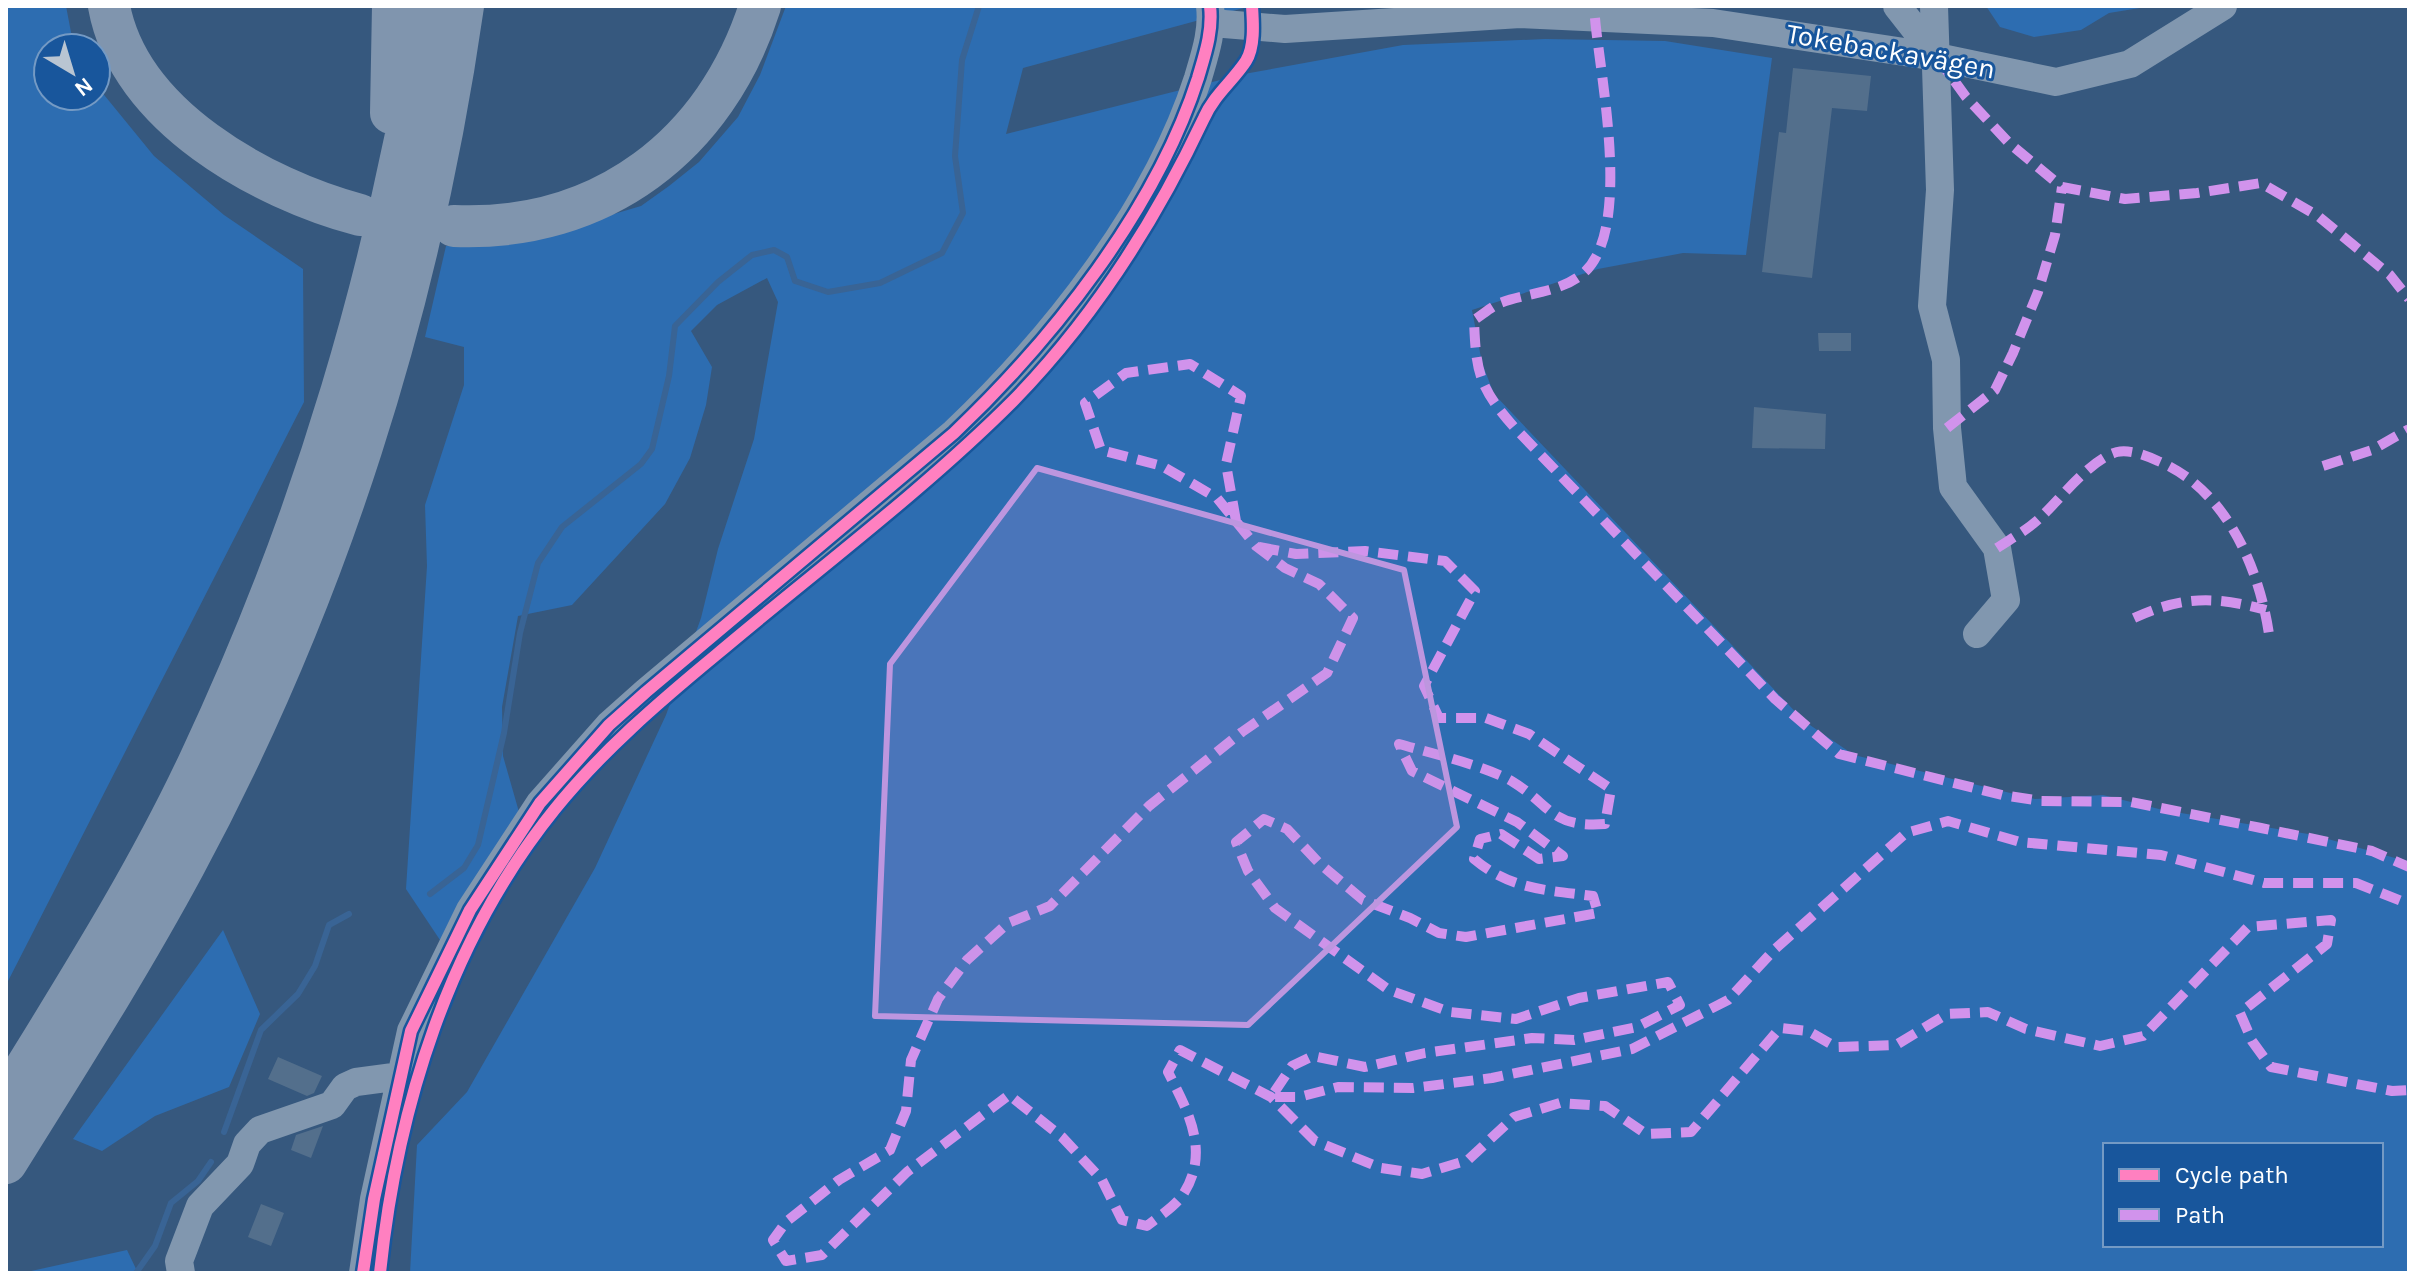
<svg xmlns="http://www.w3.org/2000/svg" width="2415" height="1279" viewBox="0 0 2415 1279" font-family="Karla,sans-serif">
  <rect width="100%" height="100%" fill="#36587e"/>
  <!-- green -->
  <path fill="#2d6db1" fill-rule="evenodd" d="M 6,6 L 66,6 L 74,48 L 48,48 L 48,96 L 96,96 L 96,85 L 154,156 L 224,215 L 303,269 L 304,402 L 6,985 Z
    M 786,6 L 1251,6 L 1023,68 L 1006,134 L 1244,74 L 1403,45 L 1545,39 L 1665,41 L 1772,58 L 1746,255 L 1683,253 L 1598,269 L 1472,310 L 1482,363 L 1494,394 L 1804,721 L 1854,755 L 2035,799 L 2103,795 L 2163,810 L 2314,835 L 2409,862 L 2409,1273 L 410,1273 L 417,1145 L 467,1092 L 595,868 L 666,715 L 701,618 L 718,549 L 754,439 L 778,302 L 767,278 L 717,305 L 691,331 L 712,367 L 706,405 L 690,458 L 665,504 L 572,605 L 518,616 L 502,707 L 503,756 L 521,819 L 446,949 L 406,889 L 427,566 L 425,505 L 464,385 L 464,347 L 425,337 L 446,246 L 519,242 L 641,206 L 669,186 L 699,162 L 738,117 L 760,75 ZM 2105,1145 L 2381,1145 L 2381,1245 L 2105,1245 Z
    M 1986,6 L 2152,6 L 2109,13 L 2081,30 L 2034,37 L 2000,27 Z
    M 223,930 L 260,1014 L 229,1087 L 155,1116 L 102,1151 L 73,1139 Z
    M 127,1250 L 138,1273 L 22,1273 Z"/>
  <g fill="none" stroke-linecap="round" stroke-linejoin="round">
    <!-- stream -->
    <path stroke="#396495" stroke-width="6" d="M 430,894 L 464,868 L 478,845 L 504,733 L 520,633 L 538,563 L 562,527 L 641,464 L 652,449 L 669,376 L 675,326 L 718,282 L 752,255 L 774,250 L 787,257 L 795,281 L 828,292 L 880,283 L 942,253 L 963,213 L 955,156 L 962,60 L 979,6
      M 224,1132 L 261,1030 L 298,994 L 315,966 L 329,925 L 349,914
      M 136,1273 L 155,1246 L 171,1203 L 198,1181 L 211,1162"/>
  </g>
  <!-- building -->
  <path fill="#536f8c" d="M 1793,68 L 1871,76 L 1867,111 L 1832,108 L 1812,278 L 1762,272 L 1779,132 L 1786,133 Z
    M 1818,333 L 1851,333 L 1851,351 L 1819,351 Z
    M 1754,407 L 1826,414 L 1825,449 L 1752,448 Z
    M 278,1057 L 322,1076 L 314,1093 L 307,1096 L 268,1079 Z
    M 323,1126 L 311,1158 L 291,1150 L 296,1135 Z
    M 261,1204 L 284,1213 L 271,1246 L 248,1237 Z"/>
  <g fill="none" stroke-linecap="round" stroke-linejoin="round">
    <!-- minor -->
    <path stroke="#8197af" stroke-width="28" d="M 1897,6 L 1937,57
      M 1934,6 L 1940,190 L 1932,306 L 1946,360 L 1947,428 L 1953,487 L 1997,548 L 2006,600 L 1977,634
      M 1212,23 L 1285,29 L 1520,14 L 1713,23 L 1937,57 L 2056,82 L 2130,64 L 2223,6
      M 181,1273 L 179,1261 L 200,1206 L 240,1164 L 247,1144 L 260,1130 L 332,1105 L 345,1087 L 356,1082 L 401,1076
      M 363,1273 L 374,1199 L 411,1031 L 470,910 L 540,803 L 609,725 L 646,692 L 954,433 C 1053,339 1156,209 1198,78 C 1205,54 1213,31 1210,6"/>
    <!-- highway -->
    <path stroke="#8095ae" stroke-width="42" d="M 109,6 C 129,116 262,189 360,215
      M 391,113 L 393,6
      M 454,226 C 602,232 716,145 760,6
      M 6,1100 C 74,989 145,878 200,760 C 315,516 386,271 430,6
      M 6,1163 C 67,1065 129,968 184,866 C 328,599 420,306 463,6"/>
    <!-- quiet -->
    <path stroke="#d193ec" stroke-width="10" stroke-dasharray="20 10" stroke-linecap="butt" d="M 1595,18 C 1600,77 1634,235 1581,275 C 1558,293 1526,293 1500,303 C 1491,307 1482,315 1474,320 C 1476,373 1479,387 1514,427 L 1775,699 L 1839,754 L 2002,795 L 2041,801 L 2131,802 L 2261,828 L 2372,851 L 2409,867
      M 1937,57 L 1966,97 L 2009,143 L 2062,187 L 2125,199 L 2197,193 L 2261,183 L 2318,216 L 2390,275 L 2409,299
      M 1947,428 L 1995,390 L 2013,353 L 2038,292 L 2055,235 L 2062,187
      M 2323,466 L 2372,450 L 2409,429
      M 1236,521 L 1226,464 L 1241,396 L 1190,364 L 1126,373 L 1085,403 L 1101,450 L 1162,466 L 1217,498 L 1256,546 L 1285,568 L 1319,584 L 1353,618 L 1327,673 L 1242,732 L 1149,806 L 1050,906 L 1008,923 L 967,960 L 938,999 L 911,1060 L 906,1111 L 890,1150 L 839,1180 L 786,1222 L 773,1240 L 786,1261 L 822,1255 L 907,1172 L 1009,1095 L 1062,1137 L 1102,1180 L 1122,1220 L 1147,1226 C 1158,1217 1176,1206 1184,1193 C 1210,1151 1188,1111 1168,1072 L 1180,1050 L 1271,1097 L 1315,1141 L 1381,1168 L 1422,1174 L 1468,1160 L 1514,1117 L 1560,1103 L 1605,1106 L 1646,1134 L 1691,1132 L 1780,1028 L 1808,1031 L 1836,1047 L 1896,1045 L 1947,1014 L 1988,1012 L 2026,1029 L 2100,1046 L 2143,1036 L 2248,927 L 2331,920 L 2327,944 L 2240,1013 L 2252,1041 L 2271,1067 L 2392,1091 L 2409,1090
      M 1259,547 L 1296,554 L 1365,551 L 1445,561 L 1475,591 L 1424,686 L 1439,718 L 1486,718 L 1529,734 L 1611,789 L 1605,824 C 1551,828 1552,806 1513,782 C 1487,766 1430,753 1399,744 L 1412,771 L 1517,822 L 1563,856 L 1539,859 L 1501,834 L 1480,839 L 1474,859 C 1511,890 1547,890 1593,896 L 1598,913 L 1466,937 L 1439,933 L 1410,918 L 1363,900 L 1319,863 L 1287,829 L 1264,819 L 1236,842 L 1248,871 L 1275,908 L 1389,990 L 1450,1012 L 1516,1019 L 1579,998 L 1668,982 L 1680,1005 L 1637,1027 L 1574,1040 L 1532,1038 L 1425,1053 L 1365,1067 L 1313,1056 L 1292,1066 L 1271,1097 L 1299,1097 L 1338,1087 L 1413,1088 L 1492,1078 L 1632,1049 L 1728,1000 L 1774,950 L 1906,833 L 1948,821 L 2020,842 L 2161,855 L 2264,883 L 2356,883 L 2409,904
      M 1997,548 C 2012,538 2029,529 2042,516 C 2061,498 2091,459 2117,452 C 2130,449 2147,456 2158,461 C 2228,490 2261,572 2270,641
      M 2134,618 C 2182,596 2215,596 2266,610"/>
    <defs>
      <path id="cycleway" d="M 363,1273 L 374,1199 L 411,1031 L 470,910 L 540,803 L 609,725 L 646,692 L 954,433 C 1053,339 1156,209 1198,78 C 1205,54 1213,31 1210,6
        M 380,1273 C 397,1108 449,940 555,809 C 602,751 658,703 716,655 C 813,573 923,491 1013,401 C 1094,318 1155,222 1204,118 C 1214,95 1233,81 1246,61 C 1255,47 1253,22 1252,6"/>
    </defs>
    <!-- cycleway casing -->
    <use href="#cycleway" stroke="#18569c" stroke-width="17"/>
    <!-- cycleway -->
    <use href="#cycleway" stroke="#ff80c0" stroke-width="12"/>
  </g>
  <!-- marked area -->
  <path fill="#bd96df" fill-opacity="0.2" stroke="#bd96df" stroke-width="6" stroke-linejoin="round" d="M 1037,468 L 1404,570 L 1457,827 L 1248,1025 L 875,1016 L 890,664 Z"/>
  <g text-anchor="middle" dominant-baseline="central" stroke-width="6" stroke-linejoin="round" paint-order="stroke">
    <!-- street labels -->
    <g font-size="28" fill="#fff" stroke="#18569c">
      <text transform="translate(1891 51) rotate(10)">Tokebackavägen</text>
    </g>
  </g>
  <!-- border -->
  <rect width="2415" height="1279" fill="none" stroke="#ffffff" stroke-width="16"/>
  <!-- legend -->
  <rect x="2103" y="1143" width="280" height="104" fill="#18569c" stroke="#749ac4" stroke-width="2"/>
  <rect x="2119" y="1169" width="40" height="12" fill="#ff80c0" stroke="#749ac4" stroke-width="2"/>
  <text x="2175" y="1183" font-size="24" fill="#ffffff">Cycle path</text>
  <rect x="2119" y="1209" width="40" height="12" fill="#d193ec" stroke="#749ac4" stroke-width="2"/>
  <text x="2175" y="1223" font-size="24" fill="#ffffff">Path</text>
  <!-- north arrow -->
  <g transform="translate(72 72) rotate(142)"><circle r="38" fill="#18569c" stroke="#749ac4" stroke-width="2"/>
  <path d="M0-6L14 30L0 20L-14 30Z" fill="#b9c5d2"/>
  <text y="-12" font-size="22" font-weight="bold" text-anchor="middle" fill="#ffffff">N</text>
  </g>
</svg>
